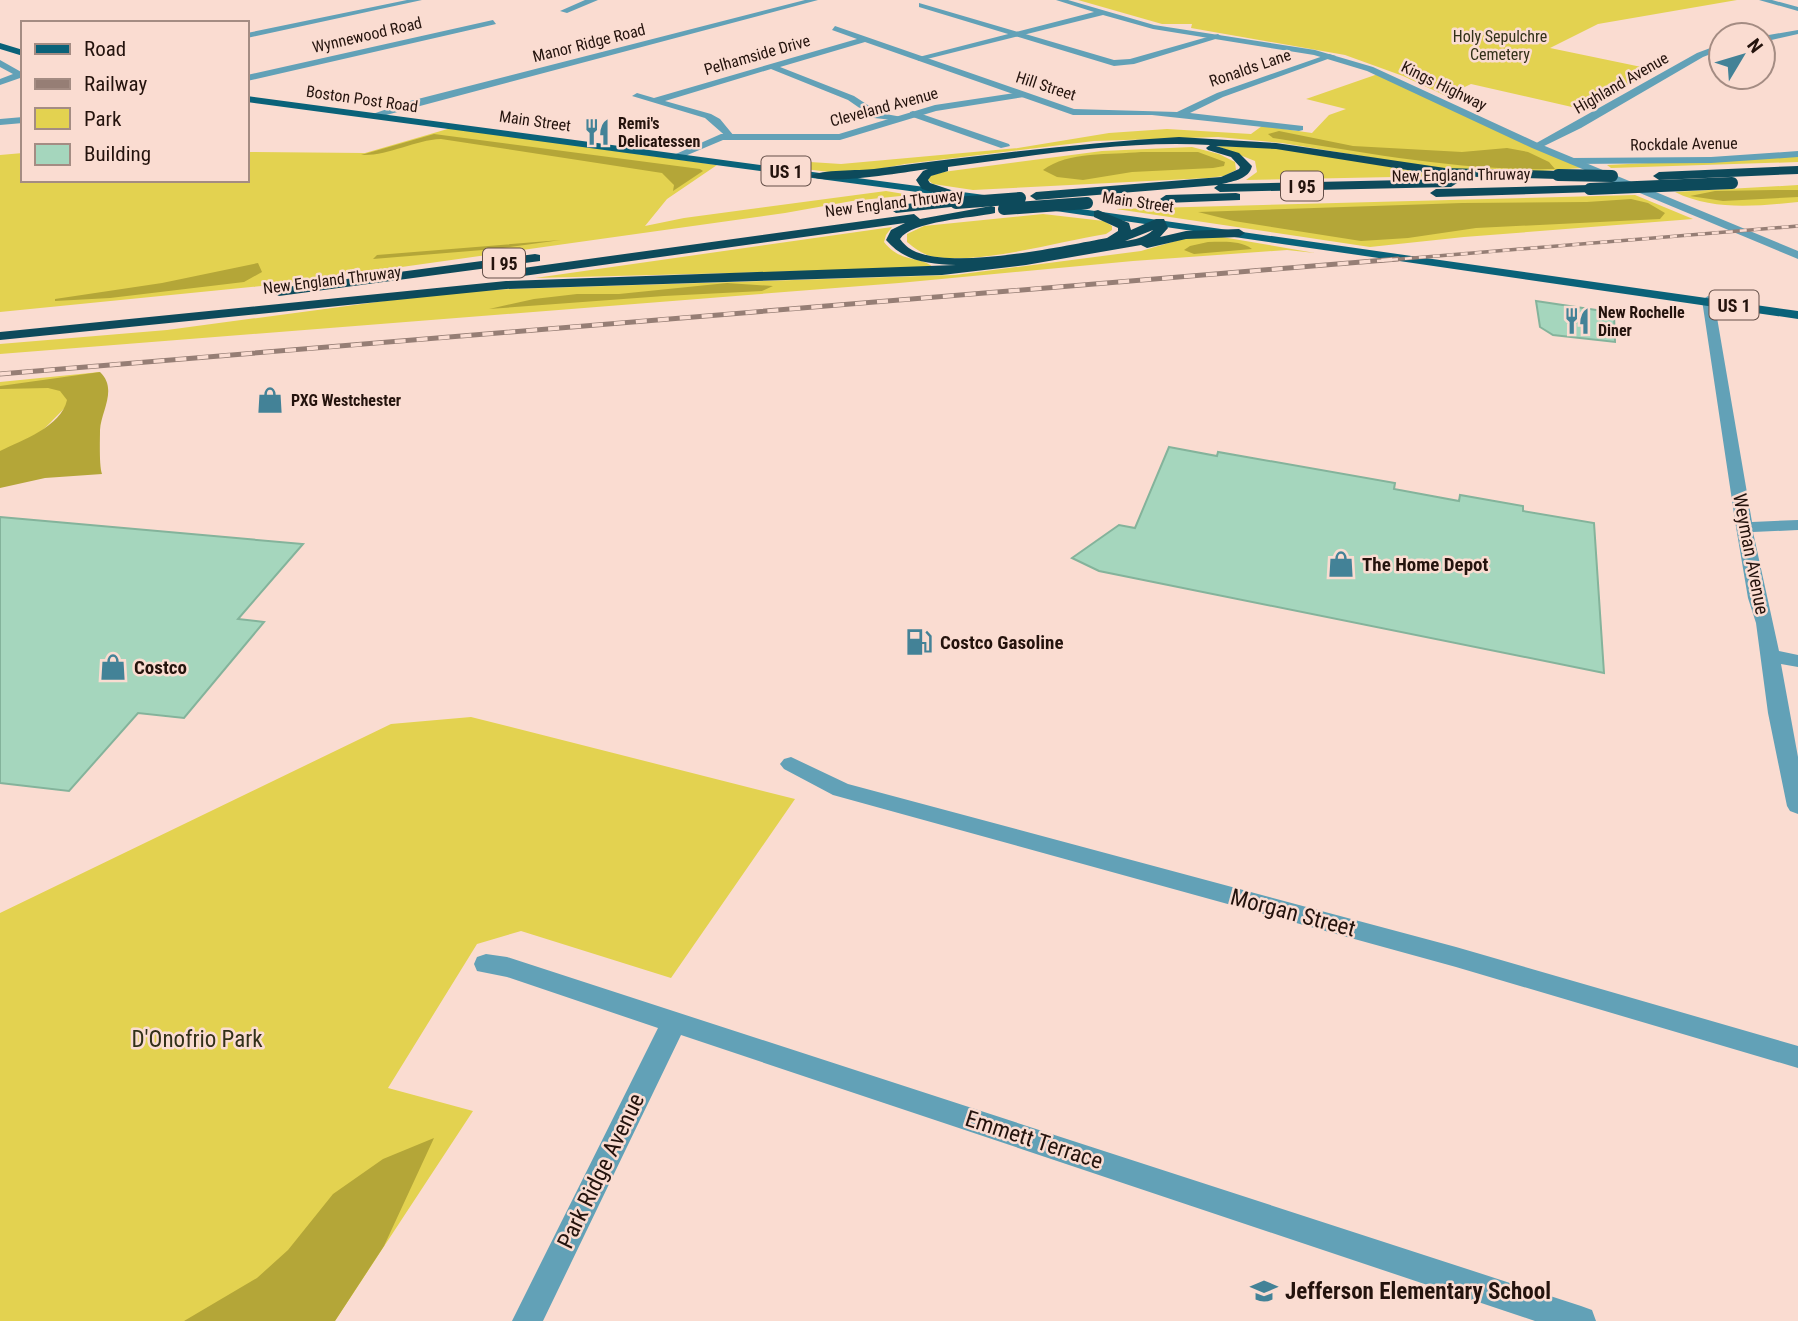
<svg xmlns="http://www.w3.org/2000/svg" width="1798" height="1321" viewBox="0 0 1798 1321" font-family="'Roboto Condensed',sans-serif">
  <rect width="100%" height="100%" fill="#fadcd1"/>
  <!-- green -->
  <path fill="#e3d250" d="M 1078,0 L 1737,0 L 1598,24 L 1550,48 L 1656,70 L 1585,110 L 1471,84 L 1446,96 L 1403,76 L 1345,55 L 1191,28 L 1192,24 L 1162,24 Z
    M 1378,74 L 1581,168 L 1517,173 L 1440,169 L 1282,143 L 1218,137 L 1094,141 L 905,164 L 858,173 L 838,173 L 771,165 L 779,160 L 841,164 L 1018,148 L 1109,133 L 1167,129 L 1251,134 L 1262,126 L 1312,133 L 1329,115 L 1346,109 L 1306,99 Z
    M 451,128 L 717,165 L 667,199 L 645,226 L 684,218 L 886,191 L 910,195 L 852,201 L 785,213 L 281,284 L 0,312 L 0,155 L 23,153 L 23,180 L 247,180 L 247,152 L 365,153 Z
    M 1217,146 L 1283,148 L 1443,176 L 1246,180 L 1257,172 L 1255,161 Z
    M 1192,147 L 1219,154 L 1235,162 L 1236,170 L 1224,176 L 1208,178 L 973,190 L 933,184 L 928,180 L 930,176 L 943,172 L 1102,151 Z
    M 1798,156 L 1798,162 L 1611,168 L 1607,165 Z
    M 1798,185 L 1798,202 C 1757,206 1713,211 1675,192 Z
    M 1635,195 L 1693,219 L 1464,237 L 1370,247 L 1116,209 Z
    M 1043,214 L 1104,221 L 1112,226 L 1112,230 L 1106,234 C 1056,242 983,264 935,257 C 923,255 916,249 907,242 L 907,234 L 924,226 Z
    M 892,227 L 886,235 L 884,242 C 901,264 921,255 934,268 L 535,278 Z
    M 1193,236 L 1216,236 L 1315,253 L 1287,250 L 1133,261 L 899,283 L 0,354 L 0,344 L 167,330 L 444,293 L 511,289 L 955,275 L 1141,251 Z
    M 100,372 L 44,429 L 0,464 L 0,382 Z
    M 471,717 L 795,799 L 671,978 L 521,931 L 477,944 L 388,1088 L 473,1111 L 335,1321 L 0,1321 L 0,913 L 391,724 Z"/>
  <!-- forest -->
  <path fill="#b4a638" d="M 1279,131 L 1353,146 L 1462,152 L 1507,148 L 1528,152 L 1549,162 L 1555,169 C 1459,171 1367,153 1273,138 L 1268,134 Z
    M 434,134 L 700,169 L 703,171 L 673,191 L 674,185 L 662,173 L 441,139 C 414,140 389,156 361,155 Z
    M 1141,152 L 1198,152 L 1225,162 L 1224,166 L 1213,168 L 1132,172 L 1083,180 L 1057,177 L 1043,170 C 1068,151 1111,155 1141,152 Z
    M 1774,190 L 1798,190 L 1798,197 L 1723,201 L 1690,196 L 1715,191 Z
    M 1631,199 L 1648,203 L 1665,213 L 1660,219 L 1476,228 L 1408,238 L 1361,241 L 1234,221 L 1198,212 L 1462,203 L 1587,202 Z
    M 561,240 L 495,249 L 373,259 L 377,255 Z
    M 1208,242 C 1223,242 1240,240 1252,249 L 1194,254 L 1184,250 L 1190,246 Z
    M 258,263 L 262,272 L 244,282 L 110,298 L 55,301 L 55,299 L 162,283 Z
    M 727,283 L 773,286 L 762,291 L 664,296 L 489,309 L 534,299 L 577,294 L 619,294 Z
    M 100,372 C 118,389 101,411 100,430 C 100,441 99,465 102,474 L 45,478 L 0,488 L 0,451 C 22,440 61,427 67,400 L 60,391 L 48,388 L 0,389 L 0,386 Z
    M 434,1138 L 384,1246 L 335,1321 L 184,1321 L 257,1278 L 288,1250 L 333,1194 L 383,1159 Z"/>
  <!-- building -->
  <path fill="#a5d6bd" stroke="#84b39b" stroke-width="2" d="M 1536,301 L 1603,311 L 1614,315 L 1615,342 L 1553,335 L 1540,327 Z
    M 1169,447 L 1217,456 L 1218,452 L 1395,483 L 1394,489 L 1459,501 L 1460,495 L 1523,506 L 1523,511 L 1594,523 L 1604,673 L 1099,571 L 1072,558 L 1119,525 L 1135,528 Z
    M 0,517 L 303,544 L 238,619 L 264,622 L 184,718 L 138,713 L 69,791 L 0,783 Z"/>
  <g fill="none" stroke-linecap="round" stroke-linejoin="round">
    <!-- minor -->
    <path fill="#62a1b7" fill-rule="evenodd" d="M 407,0 L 422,0 L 247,38 L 247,33 Z
      M 585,0 L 598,0 L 567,13 L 560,11 Z
      M 805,0 L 818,0 L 375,118 L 367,116 L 410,101 Z
      M 1759,0 L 1772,0 L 1798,7 L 1798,11 Z
      M 919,3 L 1114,60 L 1130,59 L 1218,34 L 1222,37 L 1134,64 L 1114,66 L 919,7 Z
      M 493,20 L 496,24 L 247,81 L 247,75 Z
      M 835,26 L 1074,109 L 1177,112 L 1217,93 L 1329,54 L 1336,56 L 1223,97 L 1190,113 L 1303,126 L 1303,130 L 1299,131 L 1152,115 L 1073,115 L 865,42 L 780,67 L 854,96 L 880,113 L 902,117 L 902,121 L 874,118 L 848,100 L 771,69 L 665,101 L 711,114 L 720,119 L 734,136 L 729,139 L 705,118 L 632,96 L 637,93 L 654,98 L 857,39 L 832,30 Z
      M 1798,30 L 1798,34 L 1763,42 L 1763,36 Z
      M 1721,44 L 1721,50 L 1703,57 L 1581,128 L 1540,148 L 1531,146 L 1697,53 Z
      M 0,60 L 23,73 L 23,77 L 0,85 L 0,79 L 13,74 L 0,67 Z
      M 913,111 L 1009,144 L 1010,146 L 1001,148 L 910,116 L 910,112 Z
      M 23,117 L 23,123 L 0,125 L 0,119 Z
      M 1798,151 L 1798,157 L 1711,163 L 1571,164 L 1566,161 L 1571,158 L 1711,157 Z
      M 791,757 L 848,784 L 1456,947 L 1798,1046 L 1798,1068 L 1456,967 L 833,795 L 784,769 L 780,764 L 784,759 Z
      M 486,954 L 507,957 L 1581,1306 L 1592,1310 L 1596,1321 L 1535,1321 L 681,1035 L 543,1321 L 512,1321 L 658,1028 L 507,977 L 477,971 L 474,964 L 477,957 Z"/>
    <!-- tertiary -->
    <path fill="#62a1b7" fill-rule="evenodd" d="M 1056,0 L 1068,0 L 1154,25 L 1315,50 L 1373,67 L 1540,144 L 1798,251 L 1798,259 L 1532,148 L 1367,71 L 1314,55 L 1153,29 L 1103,15 L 919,61 L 915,58 L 1094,12 Z
      M 1021,92 L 1026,95 L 1024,97 L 936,111 L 840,140 L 723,140 L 678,159 L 669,157 L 721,134 L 839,134 L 935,105 Z
      M 1708,296 L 1714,300 L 1752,522 L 1798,520 L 1798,530 L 1753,532 L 1779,651 L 1798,655 L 1798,667 L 1781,664 L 1798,757 L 1798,814 L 1790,811 L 1787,806 L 1768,713 L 1756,623 L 1748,598 L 1736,527 L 1702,300 Z"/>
    <!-- primary -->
    <path fill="#0a6279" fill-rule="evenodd" d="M 0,43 L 23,50 L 23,56 L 0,49 Z
      M 247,96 L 992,196 L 998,199 L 992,202 L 247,102 Z
      M 1046,204 L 1798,311 L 1798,319 L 1042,209 L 1042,205 Z"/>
    <!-- motorway -->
    <path fill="#0d4a5b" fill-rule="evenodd" d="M 1179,137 L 1276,143 L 1445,168 L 1558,171 L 1564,175 L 1558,179 L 1445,176 L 1276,149 L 1216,146 L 1239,153 L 1252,166 C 1249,179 1234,181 1222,184 L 1451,179 L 1457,183 L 1451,187 L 1220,192 L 1214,188 L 1218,185 L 1036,200 L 1030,196 L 1036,192 L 1221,177 L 1239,169 L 1240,167 L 1231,157 L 1208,150 L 1206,148 L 1210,145 C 1122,140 1034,156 948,167 L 948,171 L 931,176 L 928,180 L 930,183 L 951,190 L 953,193 L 947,197 L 922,189 L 916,180 L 923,171 L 928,169 C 906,172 825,186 811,176 C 821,169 859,171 874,169 C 976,156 1077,143 1179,137 Z
      M 1798,166 L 1798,174 L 1659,180 L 1653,176 L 1659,172 Z
      M 1590,185 L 1596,189 L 1594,192 L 1436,197 L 1430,193 L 1436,189 Z
      M 1236,193 L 1240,194 L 1240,200 L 1166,203 L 1160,199 L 1166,195 Z
      M 956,199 L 960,200 L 960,206 L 896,213 L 890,209 L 896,205 Z
      M 991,206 L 995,207 L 995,213 C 973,218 911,221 900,239 C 903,243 908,248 912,250 C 952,271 1063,246 1107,238 L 1118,231 L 1118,228 L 1094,217 L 1094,211 L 1098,210 L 1129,223 L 1131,230 L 1156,219 L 1164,219 L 1168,228 L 1160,237 L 1186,231 L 1239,229 L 1245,233 L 1239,237 L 1186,239 L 1147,248 L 1141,245 L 1026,265 L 942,275 L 506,289 L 0,340 L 0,332 L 506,281 L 956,265 C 929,264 905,262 886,240 L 891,230 L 905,223 L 516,277 L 509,273 L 516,269 L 914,214 L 920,219 ZM 1153,230 C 1146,237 1134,240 1125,241 Z
      M 535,254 L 540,255 L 540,261 L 279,296 L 272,292 L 279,288 Z"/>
    <defs>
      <path id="rail-far1" d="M 1377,261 L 1798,226"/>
      <path id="rail" d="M 0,374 L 1398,259"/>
    </defs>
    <!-- rail-far1 casing -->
    <use href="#rail-far1" stroke="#967e75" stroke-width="3.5"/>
    <!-- rail casing -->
    <use href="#rail" stroke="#967e75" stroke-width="5"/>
    <!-- rail-far1 -->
    <use href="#rail-far1" stroke="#fadcd1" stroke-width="2.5" stroke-dasharray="7" stroke-linecap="butt"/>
    <!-- rail -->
    <use href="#rail" stroke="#fadcd1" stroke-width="3.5" stroke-dasharray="11" stroke-linecap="butt"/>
    <!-- motorway-bridge -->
    <path stroke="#0d4a5b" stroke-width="12" d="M 1558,175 L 1612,176
      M 1590,189 L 1732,183
      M 956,203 L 1020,198
      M 1004,209 L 1087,203"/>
  </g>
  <!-- icons -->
  <defs>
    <symbol id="restaurant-bare" viewBox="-9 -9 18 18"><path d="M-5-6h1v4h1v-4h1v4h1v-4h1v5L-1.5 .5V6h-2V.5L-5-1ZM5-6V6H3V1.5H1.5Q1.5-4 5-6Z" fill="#438297" stroke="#fadcd1" stroke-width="2.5" paint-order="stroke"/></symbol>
    <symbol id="shop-bare" viewBox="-9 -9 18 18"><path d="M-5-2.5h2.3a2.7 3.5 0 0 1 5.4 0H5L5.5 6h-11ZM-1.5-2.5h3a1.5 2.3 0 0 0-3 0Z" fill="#438297" stroke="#fadcd1" stroke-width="2.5" paint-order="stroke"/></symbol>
    <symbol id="fuel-bare" viewBox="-9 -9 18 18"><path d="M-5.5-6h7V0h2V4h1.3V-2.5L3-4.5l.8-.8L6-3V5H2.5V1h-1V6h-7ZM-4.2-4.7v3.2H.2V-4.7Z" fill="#438297" stroke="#fadcd1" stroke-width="2.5" paint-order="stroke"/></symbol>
    <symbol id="school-bare" viewBox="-9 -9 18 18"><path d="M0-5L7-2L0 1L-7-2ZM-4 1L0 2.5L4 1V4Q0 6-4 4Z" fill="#438297" stroke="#fadcd1" stroke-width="2.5" paint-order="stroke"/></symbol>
  </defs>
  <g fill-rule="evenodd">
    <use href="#restaurant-bare" x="578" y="113" width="38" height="38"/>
    <use href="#restaurant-bare" x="1558" y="302" width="38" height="38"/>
    <use href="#shop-bare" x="251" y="381" width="38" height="38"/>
    <use href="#shop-bare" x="1322" y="545" width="38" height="38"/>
    <use href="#fuel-bare" x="900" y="623" width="38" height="38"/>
    <use href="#shop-bare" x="94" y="648" width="38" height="38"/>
    <use href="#school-bare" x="1245" y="1272" width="38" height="38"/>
  </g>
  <g text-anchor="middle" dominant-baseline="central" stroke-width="5" stroke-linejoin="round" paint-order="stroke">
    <!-- far-street labels -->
    <g font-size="16" fill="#24130d" stroke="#fadcd1">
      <text transform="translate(367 35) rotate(-13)">Wynnewood Road</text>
      <text transform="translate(589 43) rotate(-14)">Manor Ridge Road</text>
      <text transform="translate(757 55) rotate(-16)">Pelhamside Drive</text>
      <text transform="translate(1250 68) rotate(-19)">Ronalds Lane</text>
      <text transform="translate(1621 83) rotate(-30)">Highland Avenue</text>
      <text transform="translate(1046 86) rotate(18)">Hill Street</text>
      <text transform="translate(1444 86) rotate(26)">Kings Highway</text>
      <text transform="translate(362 99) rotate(8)">Boston Post Road</text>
      <text transform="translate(884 107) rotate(-15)">Cleveland Avenue</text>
      <text transform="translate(535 121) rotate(8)">Main Street</text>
      <text transform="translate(1684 144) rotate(-1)">Rockdale Avenue</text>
      <text transform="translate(1461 175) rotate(-1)">New England Thruway</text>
      <text transform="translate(1138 202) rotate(8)">Main Street</text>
      <text transform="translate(894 203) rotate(-7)">New England Thruway</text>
      <text transform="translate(332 280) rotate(-7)">New England Thruway</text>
    </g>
    <!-- far-park labels -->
    <g font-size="16" fill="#323018" stroke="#fadcd1">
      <text x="1500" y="36">Holy Sepulchre<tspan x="1500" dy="18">Cemetery</tspan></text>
    </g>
    <!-- far-poi labels -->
    <g font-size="16" font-weight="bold" fill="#24130d" stroke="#fadcd1" text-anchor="start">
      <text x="618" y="123">Remi's<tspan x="618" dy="18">Delicatessen</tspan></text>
      <text x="1598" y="312">New Rochelle<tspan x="1598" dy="18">Diner</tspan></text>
      <text x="291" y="400">PXG Westchester</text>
    </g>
    <!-- shield labels -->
    <g fill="#fadcd1" stroke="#644f48" stroke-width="2">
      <rect x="761.5" y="156.5" width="49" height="29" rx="5"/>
      <rect x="1281" y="171.5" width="42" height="29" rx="5"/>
      <rect x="483" y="248.5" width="42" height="29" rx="5"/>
      <rect x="1709.5" y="290.5" width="49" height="29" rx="5"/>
    </g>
    <g font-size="18" font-weight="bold" fill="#24130d">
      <text x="786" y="171">US 1</text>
      <text x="1302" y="186">I 95</text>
      <text x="504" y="263">I 95</text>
      <text x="1734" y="305">US 1</text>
    </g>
    <!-- street labels -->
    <g font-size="19" fill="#24130d" stroke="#fadcd1">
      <text transform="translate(1751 554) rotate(79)">Weyman Avenue</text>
    </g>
    <!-- poi labels -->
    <g font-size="19" font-weight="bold" fill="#24130d" stroke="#fadcd1" text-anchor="start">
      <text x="1362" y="564">The Home Depot</text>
      <text x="940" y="642">Costco Gasoline</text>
      <text x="134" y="667">Costco</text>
    </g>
    <!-- near-street labels -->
    <g font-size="23" fill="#24130d" stroke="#fadcd1">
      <text transform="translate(1293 913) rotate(15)">Morgan Street</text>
      <text transform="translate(1034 1140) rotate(18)">Emmett Terrace</text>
      <text transform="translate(601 1171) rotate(-64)">Park Ridge Avenue</text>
    </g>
    <!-- near-park labels -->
    <g font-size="23" fill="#323018" stroke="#fadcd1">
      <text x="197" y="1039">D'Onofrio Park</text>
    </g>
    <!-- near-poi labels -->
    <g font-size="23" font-weight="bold" fill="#24130d" stroke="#fadcd1" text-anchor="start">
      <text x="1285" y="1291">Jefferson Elementary School</text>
    </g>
  </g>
  <!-- legend -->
  <rect x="21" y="21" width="228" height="161" fill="#fadcd1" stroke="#a48c83" stroke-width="2"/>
  <rect x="35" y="44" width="35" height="10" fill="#0a6279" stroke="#a48c83" stroke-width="2"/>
  <text x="84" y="56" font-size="21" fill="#24130d">Road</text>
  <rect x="35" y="79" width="35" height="10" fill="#967e75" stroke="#a48c83" stroke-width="2"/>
  <text x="84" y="91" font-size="21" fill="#24130d">Railway</text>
  <rect x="35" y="108" width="35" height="21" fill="#e3d250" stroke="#a48c83" stroke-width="2"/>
  <text x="84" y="126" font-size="21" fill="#24130d">Park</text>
  <rect x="35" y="144" width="35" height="21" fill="#a5d6bd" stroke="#a48c83" stroke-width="2"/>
  <text x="84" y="161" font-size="21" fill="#24130d">Building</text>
  <!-- north arrow -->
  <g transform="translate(1742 56) rotate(52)"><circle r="33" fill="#fadcd1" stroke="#a48c83" stroke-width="2"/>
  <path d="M0-5L12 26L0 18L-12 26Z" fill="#438297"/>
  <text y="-10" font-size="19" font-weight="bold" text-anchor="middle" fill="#24130d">N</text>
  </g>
</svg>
